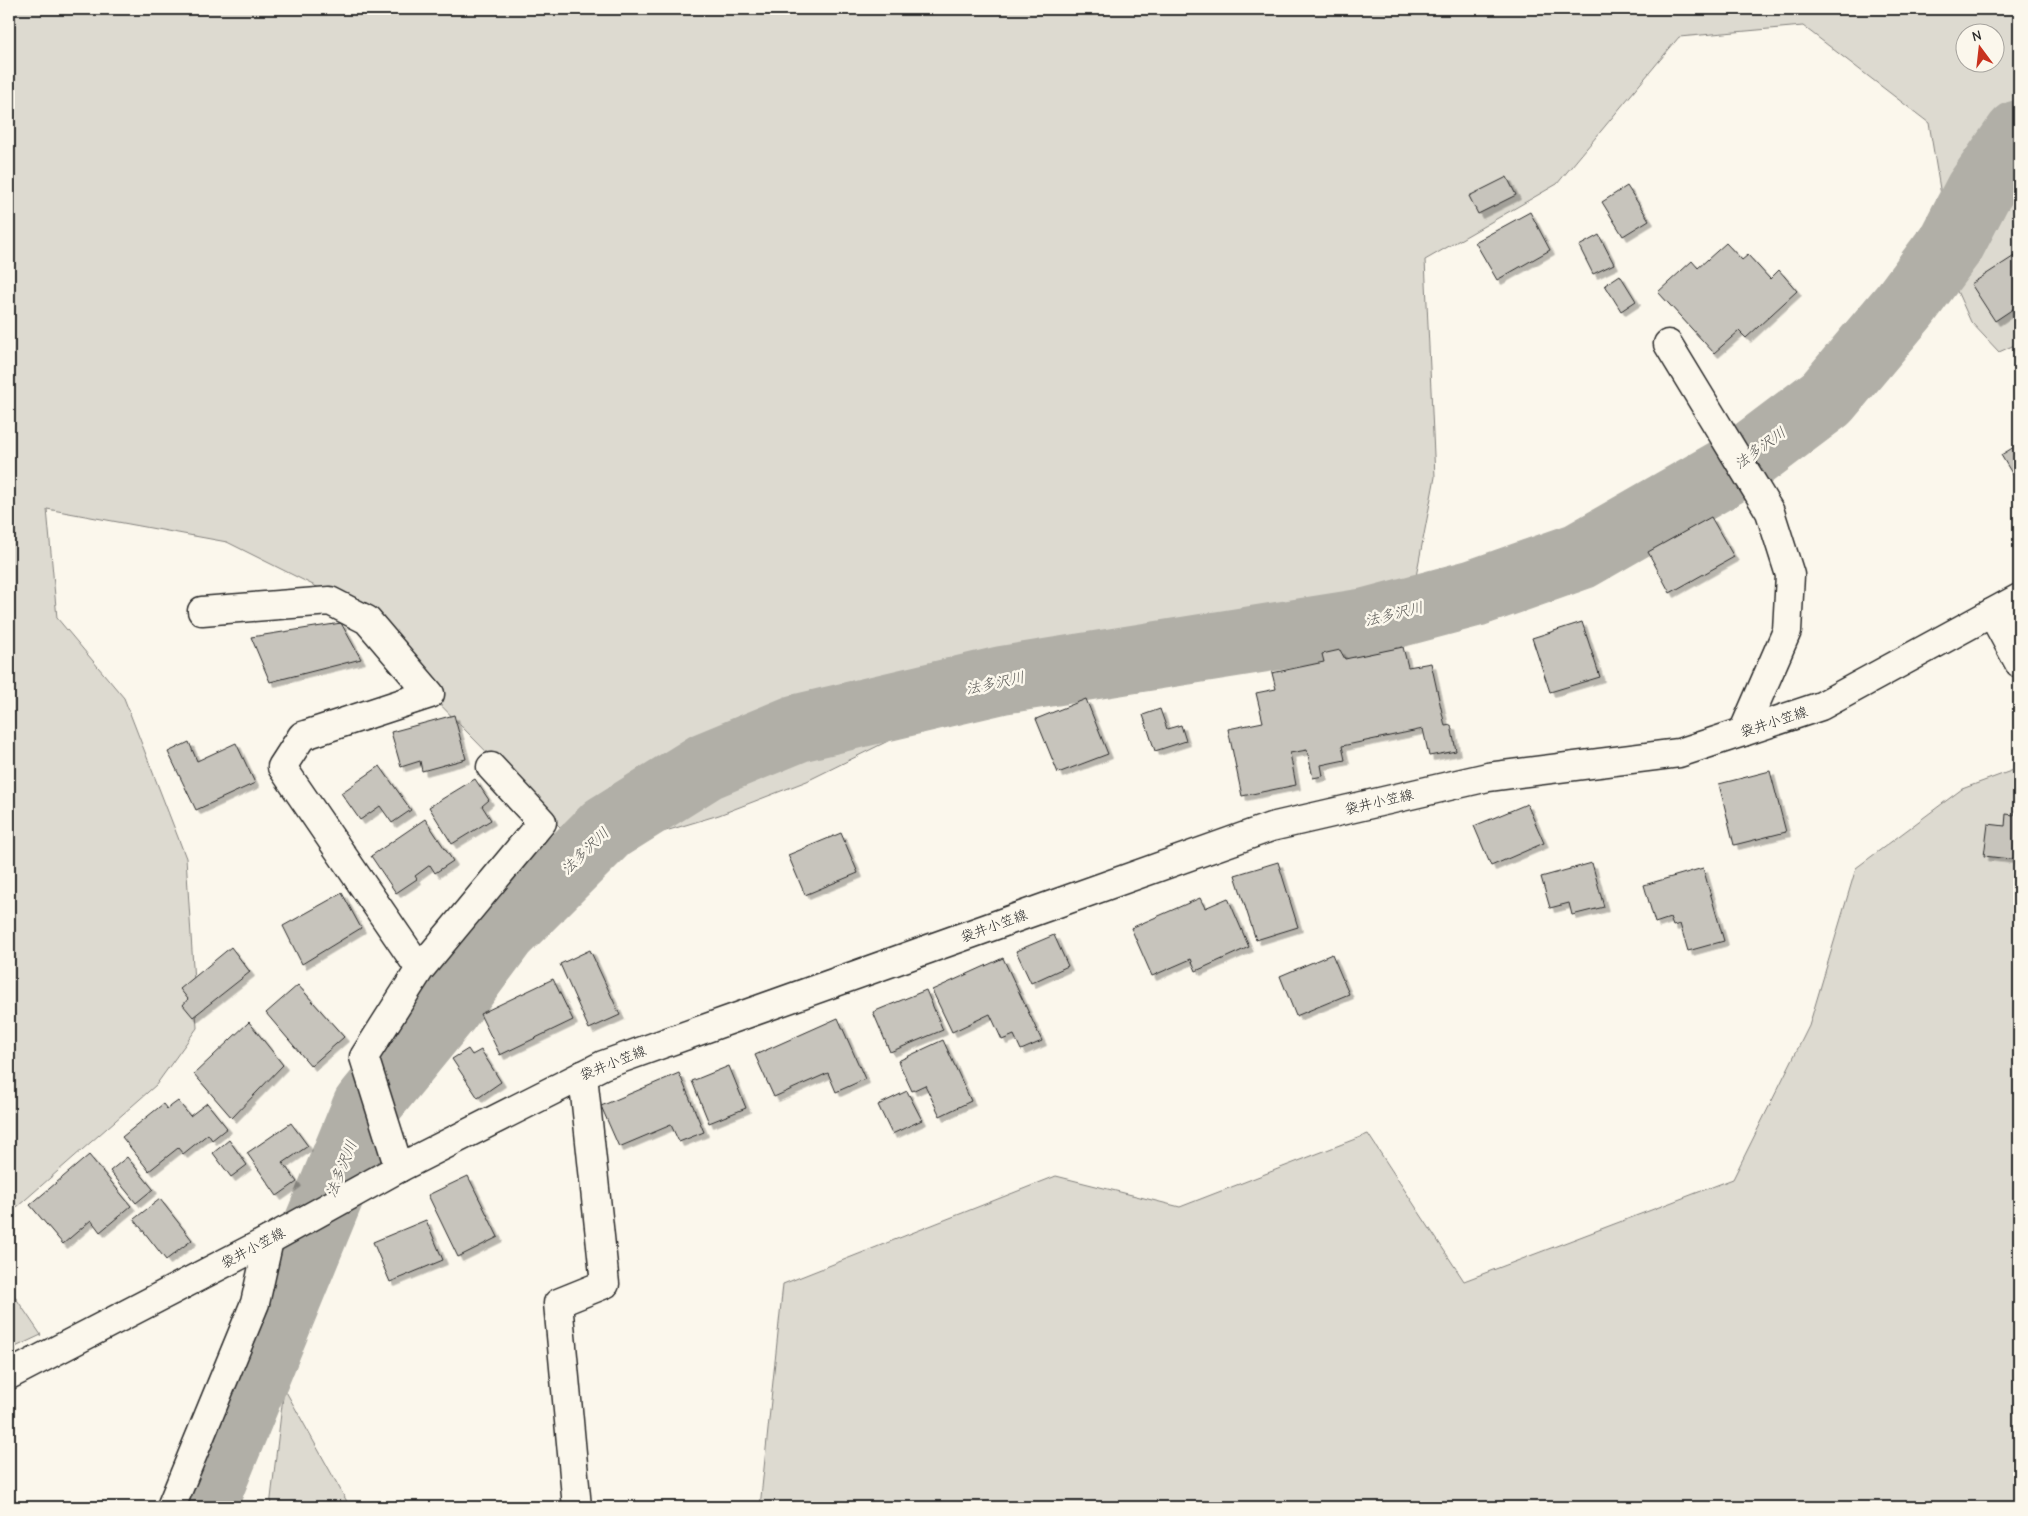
<svg xmlns="http://www.w3.org/2000/svg" width="2028" height="1516" viewBox="0 0 2028 1516" font-family="'Comic Neue','Klee One',sans-serif">
  <defs>
    <filter id="shadow"><feDropShadow dx="4.5" dy="4.5" stdDeviation="0" flood-color="#0004"/></filter>
  </defs>
  <rect width="100%" height="100%" fill="#fbf7ec"/>
  <filter id="ink" filterUnits="userSpaceOnUse"><feTurbulence type="fractalNoise" baseFrequency=".02" numOctaves="2"/><feDisplacementMap in="SourceGraphic" scale="10" xChannelSelector="R" yChannelSelector="G"/><feConvolveMatrix kernelMatrix="1 2 1 2 8 2 1 2 1" color-interpolation-filters="sRGB"/></filter>
  <g filter="url(#ink)">
    <!-- green -->
    <path fill="#dddad0" stroke="#84827e" fill-rule="evenodd" d="M 9,9 L 2019,9 L 2019,343 L 1999,352 L 1971,322 L 1957,291 L 1929,123 L 1803,26 L 1679,37 L 1557,184 L 1425,260 L 1435,477 L 1414,587 L 1011,663 L 892,739 L 807,781 L 719,815 L 599,851 L 562,829 L 333,595 L 227,542 L 47,509 L 57,618 L 124,698 L 186,858 L 197,1028 L 156,1085 L 9,1214 ZM 1966,32 L 1996,32 L 1996,62 L 1966,62 Z
      M 2019,768 L 2019,1507 L 760,1507 L 783,1284 L 1056,1176 L 1180,1207 L 1368,1134 L 1464,1281 L 1733,1179 L 1809,1026 L 1856,868 L 1962,789 Z
      M 9,1288 L 41,1335 L 9,1350 Z
      M 284,1388 L 350,1507 L 270,1507 Z"/>
    <g fill="none" stroke-linecap="round" stroke-linejoin="round">
      <!-- river -->
      <path stroke="#b1afa7" stroke-width="68" d="M 202,1507 L 366,1107 L 446,1009 L 503,932 L 607,828 L 706,766 L 798,728 L 1002,680 L 1366,622 L 1475,593 L 1580,556 L 1737,466 L 1827,398 L 1905,305 L 1952,242 L 1978,192 L 2019,134"/>
    </g>
    <!-- building -->
    <path fill="#c7c4bc" stroke="#2b2b2b" filter="url(#shadow)" d="M 1507,177 L 1516,195 L 1478,214 L 1469,196 Z
      M 1627,186 L 1649,220 L 1623,236 L 1602,202 Z
      M 1530,212 L 1550,250 L 1497,280 L 1475,242 Z
      M 1599,235 L 1614,264 L 1593,274 L 1579,246 Z
      M 1726,243 L 1742,260 L 1748,255 L 1770,279 L 1779,270 L 1797,291 L 1746,338 L 1739,331 L 1714,353 L 1658,292 L 1692,261 L 1698,268 Z
      M 2019,253 L 2019,305 L 1995,321 L 1971,284 Z
      M 1620,275 L 1636,301 L 1621,311 L 1605,285 Z
      M 2019,444 L 2019,485 L 2001,455 Z
      M 1711,517 L 1734,557 L 1670,593 L 1648,552 Z
      M 1582,622 L 1600,677 L 1550,692 L 1532,638 Z
      M 341,623 L 361,659 L 270,682 L 251,637 Z
      M 1403,647 L 1408,667 L 1431,663 L 1445,726 L 1451,725 L 1456,751 L 1429,756 L 1423,729 L 1342,746 L 1345,760 L 1321,765 L 1323,776 L 1313,778 L 1307,750 L 1290,753 L 1296,785 L 1242,796 L 1228,729 L 1263,722 L 1256,693 L 1276,689 L 1272,673 L 1324,662 L 1322,654 L 1340,650 L 1345,659 Z
      M 1086,699 L 1108,754 L 1058,773 L 1036,719 Z
      M 1160,709 L 1167,729 L 1181,725 L 1186,741 L 1155,751 L 1143,715 Z
      M 454,715 L 466,759 L 422,771 L 420,761 L 401,767 L 391,732 Z
      M 189,742 L 197,761 L 236,743 L 255,783 L 196,810 L 168,752 Z
      M 380,766 L 411,810 L 392,823 L 380,806 L 360,820 L 341,793 Z
      M 1770,771 L 1786,832 L 1734,845 L 1719,784 Z
      M 475,779 L 489,800 L 482,806 L 491,820 L 452,844 L 429,807 Z
      M 1527,804 L 1544,843 L 1491,866 L 1474,826 Z
      M 2015,810 L 2019,811 L 2019,860 L 1984,856 L 1988,824 L 2005,826 L 2006,814 L 2014,815 Z
      M 425,819 L 453,861 L 435,873 L 430,865 L 415,876 L 417,879 L 396,893 L 371,856 Z
      M 841,833 L 858,873 L 805,895 L 788,855 Z
      M 1278,862 L 1298,927 L 1256,940 L 1235,875 Z
      M 1592,863 L 1604,907 L 1572,915 L 1569,903 L 1550,908 L 1541,877 Z
      M 1703,868 L 1724,941 L 1688,951 L 1680,924 L 1673,926 L 1670,918 L 1655,923 L 1644,885 Z
      M 342,893 L 361,928 L 302,964 L 283,926 Z
      M 1200,898 L 1205,908 L 1228,898 L 1249,947 L 1196,971 L 1191,959 L 1152,976 L 1131,928 Z
      M 1054,935 L 1068,966 L 1031,983 L 1016,951 Z
      M 231,947 L 250,972 L 193,1017 L 183,1005 L 188,999 L 180,989 Z
      M 590,950 L 620,1015 L 589,1029 L 560,964 Z
      M 1332,954 L 1349,994 L 1296,1016 L 1280,976 Z
      M 1003,958 L 1042,1041 L 1021,1050 L 1014,1035 L 1002,1040 L 990,1014 L 952,1032 L 932,990 Z
      M 553,979 L 573,1020 L 500,1055 L 480,1014 Z
      M 298,985 L 344,1037 L 311,1066 L 266,1013 Z
      M 926,990 L 943,1030 L 890,1052 L 873,1012 Z
      M 838,1018 L 865,1079 L 836,1092 L 828,1073 L 774,1097 L 755,1055 Z
      M 249,1022 L 283,1065 L 232,1118 L 194,1074 Z
      M 943,1040 L 971,1101 L 940,1116 L 925,1085 L 912,1091 L 898,1061 Z
      M 468,1049 L 472,1055 L 481,1050 L 501,1082 L 478,1098 L 452,1059 Z
      M 729,1066 L 746,1108 L 709,1123 L 692,1081 Z
      M 679,1073 L 704,1132 L 679,1142 L 671,1125 L 619,1147 L 601,1106 Z
      M 907,1091 L 922,1120 L 892,1134 L 878,1105 Z
      M 178,1101 L 190,1116 L 207,1103 L 227,1128 L 212,1140 L 208,1134 L 183,1154 L 178,1148 L 149,1171 L 122,1137 L 163,1104 L 167,1109 Z
      M 291,1123 L 308,1146 L 283,1163 L 297,1182 L 277,1196 L 247,1153 Z
      M 229,1140 L 247,1165 L 231,1177 L 213,1153 Z
      M 89,1155 L 131,1206 L 100,1232 L 91,1220 L 63,1244 L 30,1205 Z
      M 127,1157 L 153,1189 L 136,1203 L 110,1171 Z
      M 468,1176 L 498,1237 L 458,1257 L 428,1195 Z
      M 160,1199 L 192,1240 L 166,1260 L 134,1219 Z
      M 426,1220 L 443,1260 L 390,1282 L 373,1242 Z"/>
    <g fill="none" stroke-linecap="round" stroke-linejoin="round">
      <defs>
        <path id="minor" d="M 1668,344 L 1770,512 L 1790,575 L 1787,631 L 1743,732
          M 202,611 L 330,601 L 367,620 L 430,694 L 302,736 L 282,767 L 420,969
          M 1992,613 L 2019,663
          M 399,1168 L 364,1057 L 420,969 L 542,822 L 491,767
          M 171,1507 L 255,1303 L 269,1240
          M 577,1507 L 558,1303 L 605,1284 L 583,1075"/>
        <path id="major" d="M 9,1375 L 269,1240 L 399,1168 L 603,1065 L 1271,827 L 1488,777 L 1679,753 L 1743,732 L 1821,706 L 2019,598"/>
      </defs>
      <!-- minor casing -->
      <use href="#minor" stroke="#2b2b2b" stroke-width="31"/>
      <!-- major casing -->
      <use href="#major" stroke="#2b2b2b" stroke-width="31"/>
      <!-- minor -->
      <use href="#minor" stroke="#fbf7ec" stroke-width="28"/>
      <!-- major -->
      <use href="#major" stroke="#fbf7ec" stroke-width="28"/>
    </g>
  </g>
  <g text-anchor="middle" dominant-baseline="central" stroke-width="5" stroke-linejoin="round" paint-order="stroke">
    <!-- street labels -->
    <g font-size="14" fill="#2b2b2b" stroke="#fbf7ec">
      <text transform="translate(1774 722) rotate(-18)">袋井小笠線</text>
      <text transform="translate(1379 802) rotate(-13)">袋井小笠線</text>
      <text transform="translate(994 926) rotate(-20)">袋井小笠線</text>
      <text transform="translate(613 1063) rotate(-22)">袋井小笠線</text>
      <text transform="translate(253 1248) rotate(-28)">袋井小笠線</text>
    </g>
    <!-- water labels -->
    <g font-size="15" font-style="italic" fill="#5a5956" stroke="#fbf7ec">
      <text transform="translate(1760 448) rotate(-36)">法多沢川</text>
      <text transform="translate(1394 614) rotate(-14)">法多沢川</text>
      <text transform="translate(995 683) rotate(-12)">法多沢川</text>
      <text transform="translate(585 851) rotate(-44)">法多沢川</text>
      <text transform="translate(341 1169) rotate(-68)">法多沢川</text>
    </g>
  </g>
  <!-- margin -->
  <rect width="2028" height="1516" fill="none" stroke="#fbf7ec" stroke-width="30"/>
  <rect x="15" y="15" width="1998" height="1486" fill="none" stroke="#2b2b2b" stroke-width="2" filter="url(#ink)"/>
  <!-- north arrow -->
  <g transform="translate(1980 48) rotate(345)"><circle r="24" fill="#fbf7ec" stroke="#a8a59f"/>
  <path d="M0-4L9 19L0 12L-9 19Z" fill="#c8321e"/>
  <text y="-8" font-size="14" font-weight="bold" text-anchor="middle" fill="#2b2b2b">N</text>
  </g>
</svg>
